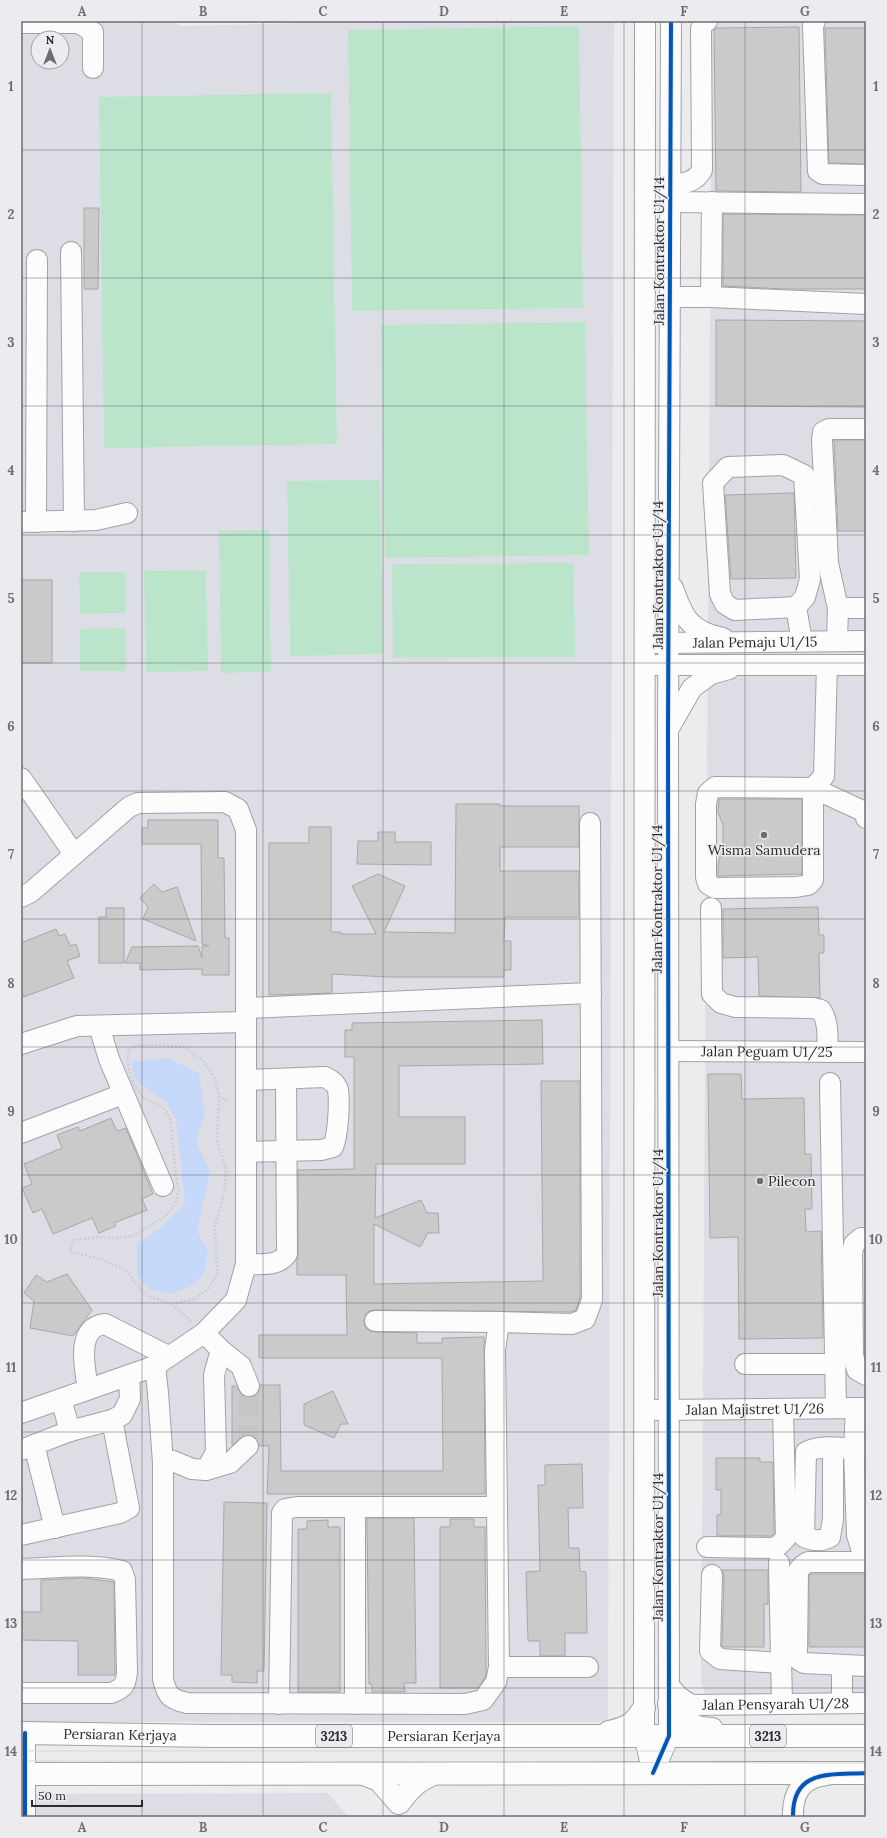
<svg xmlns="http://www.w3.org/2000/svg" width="887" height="1838" viewBox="0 0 887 1838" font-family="Lora,serif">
  <rect width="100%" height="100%" fill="#ececef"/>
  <!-- built -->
  <path fill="#dddee5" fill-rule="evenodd" d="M 21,21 L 172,21 L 180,26 L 395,21 L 614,21 L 608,1722 L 21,1722 ZM 38,38 L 62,38 L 62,62 L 38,62 Z
    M 712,21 L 866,21 L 866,1714 L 714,1713 L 701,1684 Z
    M 328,1793 L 348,1817 L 21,1817 L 21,1794 Z"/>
  <!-- green -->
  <path fill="#bbe5cb" d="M 579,26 L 583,308 L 352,311 L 348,30 Z
    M 331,93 L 337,444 L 104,448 L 99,97 Z
    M 585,322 L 589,555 L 385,558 L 381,325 Z
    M 380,480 L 383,654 L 290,656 L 287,481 Z
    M 269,530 L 271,672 L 221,673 L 219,531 Z
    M 574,563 L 575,657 L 393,658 L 392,564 Z
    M 206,570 L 208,671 L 146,672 L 144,571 Z
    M 79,572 L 125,572 L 125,613 L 80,614 Z
    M 126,628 L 126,671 L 80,671 L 80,629 Z"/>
  <!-- water -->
  <path fill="#c5d8fa" d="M 168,1058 L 199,1073 L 205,1113 L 196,1141 L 210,1172 L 197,1231 L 208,1251 L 204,1272 L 195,1284 L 171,1294 L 149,1289 L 137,1275 L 137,1245 L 160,1228 L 185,1204 L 176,1119 L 167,1103 L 136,1080 L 131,1062 Z"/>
  <!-- building -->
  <path fill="#cacacb" stroke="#a7a7a8" d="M 799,27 L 801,192 L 716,191 L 714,30 L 716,28 Z
    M 825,28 L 866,28 L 866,164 L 829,163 Z
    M 84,208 L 99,208 L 98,289 L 84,289 Z
    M 723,214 L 866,215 L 866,289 L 785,289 L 723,286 Z
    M 716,320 L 866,321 L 866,407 L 716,406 Z
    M 834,440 L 866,440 L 866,531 L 838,531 Z
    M 794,493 L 796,578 L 731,579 L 725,495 Z
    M 21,580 L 52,580 L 52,663 L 21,663 Z
    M 719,799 L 802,799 L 802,874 L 718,876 L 718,865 L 723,845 L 723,825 L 718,812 Z
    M 456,804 L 500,804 L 500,806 L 579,806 L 579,847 L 500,847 L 500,871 L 579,871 L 579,917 L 505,917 L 504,941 L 511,941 L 511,970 L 504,970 L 504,977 L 387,977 L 332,974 L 332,993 L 269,995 L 269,843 L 309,843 L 309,827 L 331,827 L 331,932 L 341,932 L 341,934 L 376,934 L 352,886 L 378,874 L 405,886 L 384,932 L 455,933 Z
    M 148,820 L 218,820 L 218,858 L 224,858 L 225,938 L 229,938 L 229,975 L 202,975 L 202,969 L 140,970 L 140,963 L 125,963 L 132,947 L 198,946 L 202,958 L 202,946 L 209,946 L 202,944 L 201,844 L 142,844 L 142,828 L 148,828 Z
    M 378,832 L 395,832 L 395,842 L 431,842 L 431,865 L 357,864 L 358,841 L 378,841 Z
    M 154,884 L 162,892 L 177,887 L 196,941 L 143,919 L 148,907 L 140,898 Z
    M 818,907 L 819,935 L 824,935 L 824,953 L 819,953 L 820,998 L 759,996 L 758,957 L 723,958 L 723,909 Z
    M 106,908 L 124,908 L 124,963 L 99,963 L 99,917 L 106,917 Z
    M 56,929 L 59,936 L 65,934 L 70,946 L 76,944 L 80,956 L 67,961 L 74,978 L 24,997 L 21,989 L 21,943 Z
    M 542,1020 L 543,1064 L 399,1066 L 399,1117 L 465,1117 L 465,1164 L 376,1164 L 375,1218 L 421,1200 L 427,1213 L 438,1213 L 439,1233 L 428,1233 L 420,1247 L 374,1224 L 374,1284 L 543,1281 L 541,1081 L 580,1081 L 580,1298 L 576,1310 L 570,1312 L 375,1310 L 369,1311 L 365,1316 L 364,1321 L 365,1327 L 370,1331 L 375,1332 L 417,1333 L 417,1343 L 442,1343 L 442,1338 L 484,1337 L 485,1494 L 267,1494 L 269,1446 L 259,1446 L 256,1438 L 252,1435 L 246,1435 L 232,1445 L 232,1386 L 236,1386 L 242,1395 L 248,1397 L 254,1396 L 258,1393 L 260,1385 L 280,1385 L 281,1471 L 443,1471 L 442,1358 L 259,1358 L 259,1335 L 347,1335 L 346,1275 L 297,1275 L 297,1259 L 298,1254 L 298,1170 L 354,1169 L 354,1057 L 345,1057 L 345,1030 L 352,1030 L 352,1023 Z
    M 708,1074 L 741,1074 L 742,1099 L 804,1098 L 805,1154 L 811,1154 L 812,1209 L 805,1209 L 806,1232 L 821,1231 L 823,1338 L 739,1339 L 738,1237 L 710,1238 Z
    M 111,1118 L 117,1131 L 126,1128 L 153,1194 L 142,1199 L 147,1210 L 114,1223 L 116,1226 L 99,1233 L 92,1218 L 53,1234 L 42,1209 L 33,1213 L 22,1188 L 32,1184 L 24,1164 L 62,1148 L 57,1135 L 78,1127 L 80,1131 Z
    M 67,1274 L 92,1310 L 73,1336 L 30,1328 L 34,1301 L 24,1293 L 36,1275 L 47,1282 Z
    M 333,1391 L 348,1424 L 341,1424 L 334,1438 L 304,1425 L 304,1404 Z
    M 716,1458 L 760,1458 L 760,1462 L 773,1462 L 774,1533 L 772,1536 L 717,1536 L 717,1515 L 721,1514 L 721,1490 L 716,1490 Z
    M 582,1464 L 583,1508 L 568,1508 L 569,1548 L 579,1548 L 580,1571 L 586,1572 L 587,1633 L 565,1633 L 565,1656 L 540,1656 L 540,1641 L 528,1641 L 526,1572 L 540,1571 L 538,1485 L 545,1485 L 545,1465 Z
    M 224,1502 L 267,1503 L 264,1671 L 257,1671 L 257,1683 L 232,1682 L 232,1675 L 221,1675 Z
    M 367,1518 L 414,1518 L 416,1683 L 404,1683 L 405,1692 L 372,1692 L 372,1684 L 369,1684 Z
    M 450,1519 L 474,1519 L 474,1527 L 485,1527 L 486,1676 L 478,1688 L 440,1688 L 440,1527 L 450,1527 Z
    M 328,1520 L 328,1527 L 340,1527 L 340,1692 L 298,1692 L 298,1529 L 307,1529 L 307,1521 Z
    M 722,1570 L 768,1570 L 768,1604 L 764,1604 L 764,1647 L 724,1647 L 722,1646 L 724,1575 Z
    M 811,1574 L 866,1574 L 866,1647 L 809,1647 L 809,1575 Z
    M 84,1578 L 114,1582 L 115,1675 L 78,1675 L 78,1641 L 21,1640 L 21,1612 L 41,1612 L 41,1580 Z"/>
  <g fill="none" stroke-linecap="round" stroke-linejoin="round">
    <!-- minor-tunnel -->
    <path stroke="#c5c5c8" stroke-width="20" stroke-dasharray="20 10" stroke-linecap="butt" d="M 248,1446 L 249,1386"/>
    <defs>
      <g id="minor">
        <path d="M 645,21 L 644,1736 L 653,1773"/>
        <path d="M 815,21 L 813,26 L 818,171 L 823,174 L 866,175"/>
        <path d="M 21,23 L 79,23 L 93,32 L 93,68"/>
        <path d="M 670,185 C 684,183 695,183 702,170 L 701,29 L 704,22 L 707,21"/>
        <path d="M 670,202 L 866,204"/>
        <path d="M 71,252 L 74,521"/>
        <path d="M 670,297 L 711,297 L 866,304"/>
        <path d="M 711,297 L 712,202"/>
        <path d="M 21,522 L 96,520 L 127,513"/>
        <path d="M 36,522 L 37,260"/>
        <path d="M 673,588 C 683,617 690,632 723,638"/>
        <path d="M 796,607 L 735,610 L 725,604 L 720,594 L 713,483 L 728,467 L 783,465 L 804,475 L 810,579 L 805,597 L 796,607 L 802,641"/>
        <path d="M 838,608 L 866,608"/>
        <path d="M 837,641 L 838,608 L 828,563 L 822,440 L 823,432 L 829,429 L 866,429"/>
        <path id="s1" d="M 656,643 L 866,641"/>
        <path d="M 656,665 L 866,665"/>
        <path d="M 827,665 L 824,776 L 813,788 L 813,880 L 808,885 L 796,887 L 715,888 L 708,884 L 706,877 L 706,804 L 708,793 L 715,787 L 813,788 L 865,812 L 866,818"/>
        <path d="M 669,728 L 692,688 L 711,674 L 729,669"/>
        <path d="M 21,778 L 74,854"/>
        <path d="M 21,897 L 31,892 L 129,807 L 138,803 L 225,802 L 238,809 L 246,830 L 246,1264 L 236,1300 L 204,1333 L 155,1366 L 21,1413"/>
        <path d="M 711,908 L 712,994 L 721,1003 L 735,1007 L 813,1008 L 821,1010 C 829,1022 827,1037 828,1052"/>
        <path d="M 246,1008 L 591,993"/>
        <path d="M 99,1026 L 109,1059 L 163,1186"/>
        <path d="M 21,1044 L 77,1026 L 246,1022"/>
        <path id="s2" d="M 669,1051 L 866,1052"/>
        <path d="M 246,1080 L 325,1077 C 331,1080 336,1083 338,1090 C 340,1103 338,1135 333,1147 L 321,1150 L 246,1152"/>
        <path d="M 830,1083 L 836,1408"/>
        <path d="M 21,1133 L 123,1094"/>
        <path d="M 866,1238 L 861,1238 L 854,1244 L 852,1253 L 853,1355 L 857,1370 L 866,1375"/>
        <path d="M 246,1264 C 262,1264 277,1267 287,1254 L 286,1079"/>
        <path d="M 375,1321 L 499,1322"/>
        <path d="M 221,1350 L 241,1366 L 249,1386"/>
        <path d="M 745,1364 L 836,1364"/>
        <path d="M 155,1366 L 158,1393 L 163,1463 L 163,1679 C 167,1696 170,1699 187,1703 L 465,1704 L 483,1700 L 496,1682 L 499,1667 L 495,1350 L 499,1322 L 572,1324 L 585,1319 L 592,1300 L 590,823"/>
        <path d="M 88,1389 C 85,1369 75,1327 105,1324 L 168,1356"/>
        <path d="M 61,1399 L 70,1431"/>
        <path d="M 856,1408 L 854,1450 L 857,1535 L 861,1548 L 866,1549"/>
        <path id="s3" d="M 656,1410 L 866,1408"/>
        <path d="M 34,1445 L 55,1528"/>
        <path d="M 833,1448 L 833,1519 L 830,1537 C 821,1542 813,1541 804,1537 L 806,1452 C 823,1443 847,1450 866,1449"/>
        <path d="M 21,1450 L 70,1431 L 112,1420 L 122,1415 L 130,1399 L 129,1375"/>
        <path d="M 163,1463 L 173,1461 L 192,1469 L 206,1470 L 216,1452 L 214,1375 L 221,1350 L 204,1333"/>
        <path d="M 206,1470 L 230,1463 L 248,1446"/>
        <path d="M 355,1507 L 355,1704"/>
        <path d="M 21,1535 L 120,1513 L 129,1508 L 112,1420"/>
        <path d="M 707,1547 L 772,1548 L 778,1546 L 786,1538 L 783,1409"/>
        <path d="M 866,1562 L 808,1562 L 802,1566 L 798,1571 L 797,1656 L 799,1660 L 804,1663 L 866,1666"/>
        <path d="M 779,1563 L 782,1704"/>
        <path d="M 21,1569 C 55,1568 89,1563 122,1571 L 125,1580 L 127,1671 C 126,1685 124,1688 111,1693 L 21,1693"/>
        <path d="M 712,1575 L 710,1651 L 720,1659 L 781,1663"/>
        <path d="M 842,1666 L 842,1703"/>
        <path d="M 499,1667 L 588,1667"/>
        <path id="s4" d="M 669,1686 L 679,1697 L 691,1705 L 866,1703"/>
        <path d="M 279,1704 L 282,1513 L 285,1509 L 297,1507 L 497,1507"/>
        <path d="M 25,1733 L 25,1817"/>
        <path d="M 653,1773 L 669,1736 L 668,731 L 671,21"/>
        <path d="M 793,1817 C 792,1793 802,1777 827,1775"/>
      </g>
      <g id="major">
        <path d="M 669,1704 L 678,1718 L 700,1728 L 712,1729"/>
        <path d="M 609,1732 C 628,1728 634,1724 644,1708"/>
        <path id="s5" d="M 21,1733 L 213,1736 L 866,1736"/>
        <path d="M 21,1774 L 866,1773"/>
        <path d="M 364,1774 L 379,1780 L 399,1803 C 410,1788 416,1782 433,1774"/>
      </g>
    </defs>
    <!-- minor casing -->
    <use href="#minor" stroke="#a1a2a4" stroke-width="22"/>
    <!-- major casing -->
    <use href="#major" stroke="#a1a2a4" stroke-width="24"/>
    <!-- path -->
    <path stroke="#cdcdcf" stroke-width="2.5" stroke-dasharray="2 2" stroke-linecap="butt" d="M 151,1045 L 183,1047 L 203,1060 L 215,1079 L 219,1096 L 217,1141 L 226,1168 L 225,1187 L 221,1206 L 215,1225 L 217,1274 L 209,1288 L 195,1299 L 172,1304 L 147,1296 L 134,1282 L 128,1271 L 100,1259 L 70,1251 L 73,1240 L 97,1237 L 114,1238 L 133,1236 L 166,1216 L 175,1204 L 179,1191 L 176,1175 L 170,1118 L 163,1107 L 144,1098 L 134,1085 L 128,1066 L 128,1051 L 134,1046 Z
      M 219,1096 L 229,1102
      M 172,1304 L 192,1322"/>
    <!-- minor -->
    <use href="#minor" stroke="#fcfcfd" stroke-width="20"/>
    <!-- major -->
    <use href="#major" stroke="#fcfcfd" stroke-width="22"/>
    <!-- tram -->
    <path stroke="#d7d7d8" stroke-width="1" d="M 21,1751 L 866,1751
      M 21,1761 L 866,1763"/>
    <defs>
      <path id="cycleway" d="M 25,1733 L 25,1817
        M 653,1773 L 669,1736 L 668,731 L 671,21
        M 793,1817 C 792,1769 830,1775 866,1773"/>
    </defs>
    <!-- cycleway casing -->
    <use href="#cycleway" stroke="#ebebf0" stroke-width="6"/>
    <!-- cycleway -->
    <use href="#cycleway" stroke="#0057b8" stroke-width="4"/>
  </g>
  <!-- grid -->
  <path fill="none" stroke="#6e6e70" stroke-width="1" stroke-opacity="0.55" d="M 142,21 L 142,1817M 263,21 L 263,1817M 383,21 L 383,1817M 504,21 L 504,1817M 624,21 L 624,1817M 745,21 L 745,1817M 21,150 L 866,150M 21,278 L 866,278M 21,406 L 866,406M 21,535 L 866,535M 21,663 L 866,663M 21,791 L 866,791M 21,919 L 866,919M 21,1047 L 866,1047M 21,1175 L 866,1175M 21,1303 L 866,1303M 21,1432 L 866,1432M 21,1560 L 866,1560M 21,1688 L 866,1688"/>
  <!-- markers -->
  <g fill="#6e6e70" stroke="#ebebf0" stroke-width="1.5">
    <circle cx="764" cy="835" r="4"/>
    <circle cx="760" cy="1181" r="4"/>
  </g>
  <g text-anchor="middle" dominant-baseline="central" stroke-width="3" stroke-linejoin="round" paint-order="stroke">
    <!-- shield labels -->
    <g fill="#ebebf0" stroke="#646466" stroke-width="1">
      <rect x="316" y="1725" width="36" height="22" rx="3"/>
      <rect x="750" y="1725" width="36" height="22" rx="3"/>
    </g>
    <g font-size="13" font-weight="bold" fill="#2a2a2b">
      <text x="334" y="1736">3213</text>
      <text x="768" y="1736">3213</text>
    </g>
    <!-- street labels -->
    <g font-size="14" fill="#2a2a2b" stroke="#ebebf0">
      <text transform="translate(659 251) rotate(-90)">Jalan Kontraktor U1/14</text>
      <text transform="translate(658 575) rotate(-90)">Jalan Kontraktor U1/14</text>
      <text stroke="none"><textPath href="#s1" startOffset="99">Jalan Pemaju U1/15</textPath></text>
      <text transform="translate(657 899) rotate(-90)">Jalan Kontraktor U1/14</text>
      <text stroke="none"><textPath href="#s2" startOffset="98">Jalan Peguam U1/25</textPath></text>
      <text transform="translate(658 1223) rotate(-90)">Jalan Kontraktor U1/14</text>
      <text stroke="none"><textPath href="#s3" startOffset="99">Jalan Majistret U1/26</textPath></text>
      <text transform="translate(658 1547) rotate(-90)">Jalan Kontraktor U1/14</text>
      <text stroke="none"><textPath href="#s4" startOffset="114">Jalan Pensyarah U1/28</textPath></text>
      <text stroke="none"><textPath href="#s5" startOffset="99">Persiaran Kerjaya</textPath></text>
      <text stroke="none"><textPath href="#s5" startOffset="423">Persiaran Kerjaya</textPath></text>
    </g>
    <!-- poi labels -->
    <g font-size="14" fill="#2a2a2b" stroke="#ebebf0">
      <text x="764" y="850">Wisma Samudera</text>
      <text x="768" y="1181" text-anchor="start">Pilecon</text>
    </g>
  </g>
  <!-- border -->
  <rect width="887" height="1838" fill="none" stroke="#ebebf0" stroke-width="44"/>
  <!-- north arrow -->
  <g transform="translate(50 50)"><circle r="19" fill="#ebebf0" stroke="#9e9ea1"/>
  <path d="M0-3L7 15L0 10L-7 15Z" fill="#6e6e70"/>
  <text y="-6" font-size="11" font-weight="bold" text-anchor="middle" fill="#2a2a2b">N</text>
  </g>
  <!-- scale -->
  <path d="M32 1800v6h110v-6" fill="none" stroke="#2a2a2b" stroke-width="2"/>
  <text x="38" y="1800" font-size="12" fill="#2a2a2b" stroke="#ebebf0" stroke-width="3" paint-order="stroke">50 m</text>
  <rect x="22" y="22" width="843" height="1794" fill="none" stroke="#6e6e70" stroke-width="1.5"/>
  <g font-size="13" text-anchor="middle" font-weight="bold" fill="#6e6e70">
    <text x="82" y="16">A</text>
    <text x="203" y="16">B</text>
    <text x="323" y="16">C</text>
    <text x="444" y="16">D</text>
    <text x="564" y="16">E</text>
    <text x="684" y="16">F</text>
    <text x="805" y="16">G</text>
    <text x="11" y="91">1</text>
    <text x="876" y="91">1</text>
    <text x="11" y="219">2</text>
    <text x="876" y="219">2</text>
    <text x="11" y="347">3</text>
    <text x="876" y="347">3</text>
    <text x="11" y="475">4</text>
    <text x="876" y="475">4</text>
    <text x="11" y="603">5</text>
    <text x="876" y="603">5</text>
    <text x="11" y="731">6</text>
    <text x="876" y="731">6</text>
    <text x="11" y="859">7</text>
    <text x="876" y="859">7</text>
    <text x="11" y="988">8</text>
    <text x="876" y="988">8</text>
    <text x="11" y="1116">9</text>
    <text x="876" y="1116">9</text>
    <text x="11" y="1244">10</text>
    <text x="876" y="1244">10</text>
    <text x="11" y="1372">11</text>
    <text x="876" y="1372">11</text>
    <text x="11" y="1500">12</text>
    <text x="876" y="1500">12</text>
    <text x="11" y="1628">13</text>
    <text x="876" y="1628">13</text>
    <text x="11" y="1756">14</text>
    <text x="876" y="1756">14</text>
    <text x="82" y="1832">A</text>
    <text x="203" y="1832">B</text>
    <text x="323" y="1832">C</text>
    <text x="444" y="1832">D</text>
    <text x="564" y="1832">E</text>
    <text x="684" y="1832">F</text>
    <text x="805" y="1832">G</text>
  </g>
</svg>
